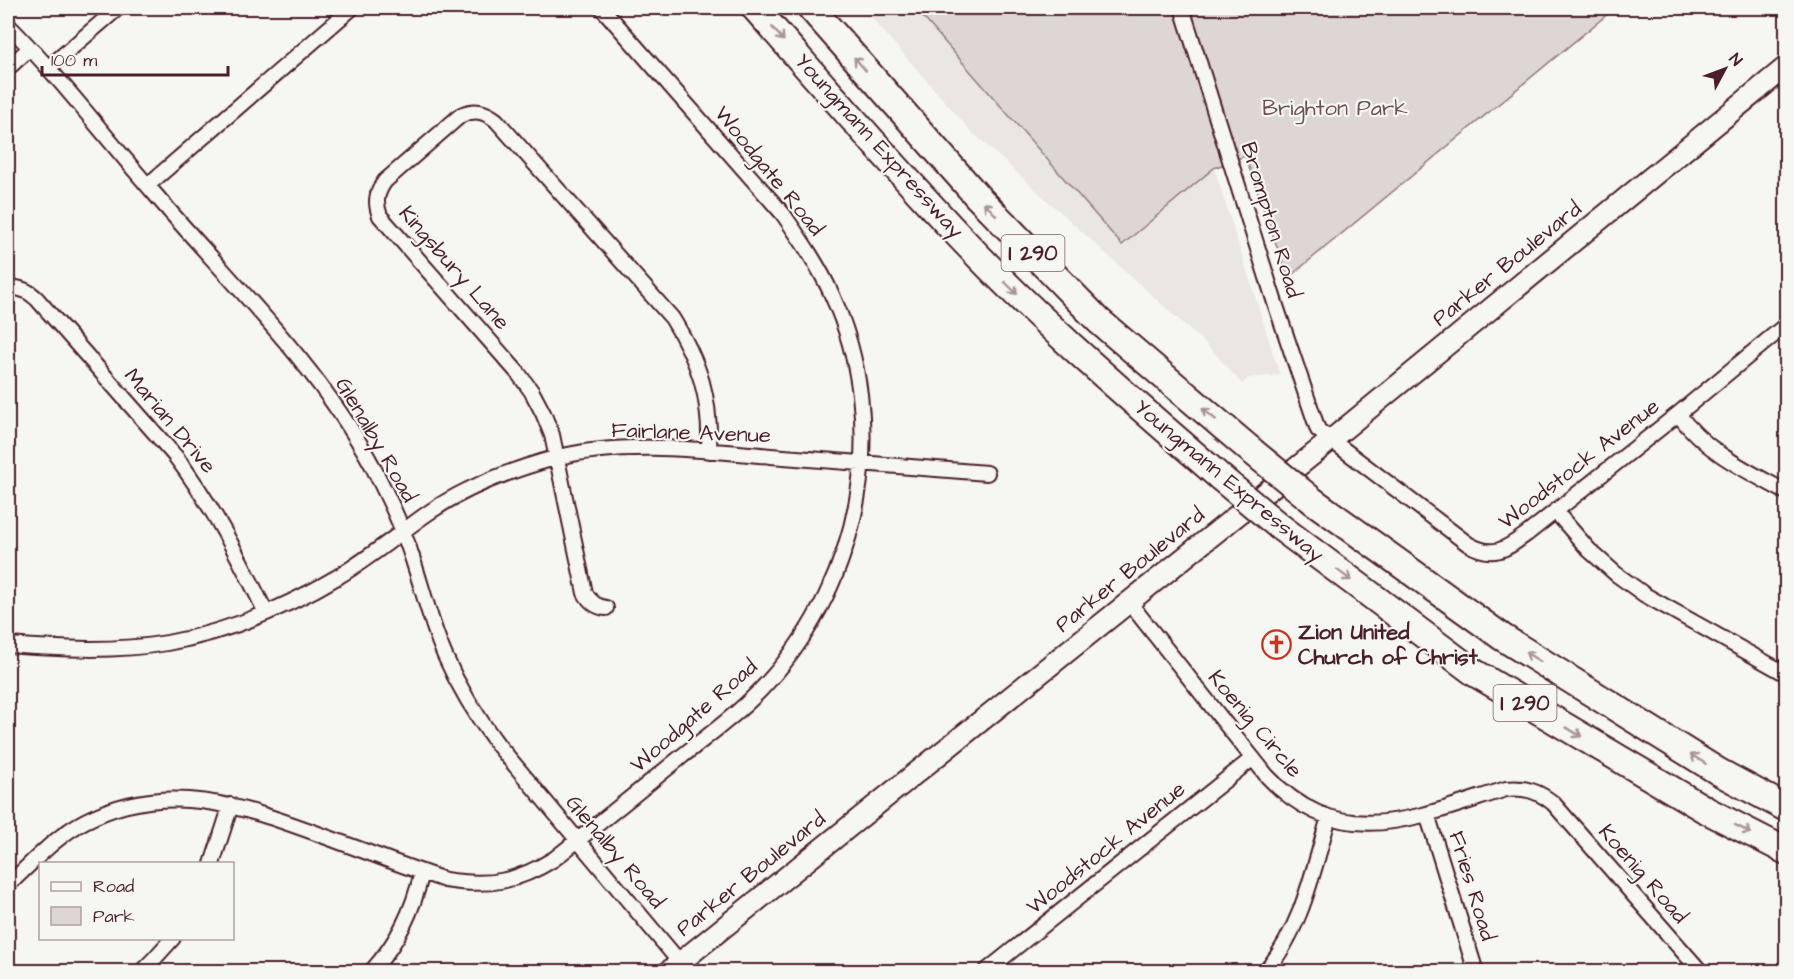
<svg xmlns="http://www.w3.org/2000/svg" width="1794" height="979" viewBox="0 0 1794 979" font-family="'Architects Daughter',sans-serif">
  <rect width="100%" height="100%" fill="#f6f6f2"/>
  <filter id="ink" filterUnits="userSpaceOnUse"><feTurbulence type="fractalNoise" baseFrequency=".0167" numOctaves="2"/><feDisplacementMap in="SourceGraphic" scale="12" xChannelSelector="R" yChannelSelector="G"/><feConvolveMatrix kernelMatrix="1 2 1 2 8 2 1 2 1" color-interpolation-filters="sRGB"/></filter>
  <g filter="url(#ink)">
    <!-- built -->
    <path fill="#e9e6e3" d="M 863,8 L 915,8 L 1122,245 L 1214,168 L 1280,375 L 1248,378 L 1242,384 L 1210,348 L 971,131 Z"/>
    <!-- green -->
    <path fill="#ddd6d5" stroke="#947a80" stroke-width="1.5" d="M 915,8 L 1615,8 L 1288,278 L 1245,156 L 1214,168 L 1122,245 Z"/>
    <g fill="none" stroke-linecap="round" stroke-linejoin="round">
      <defs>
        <path id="street" d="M 1182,8 L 1275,303 L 1318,430 L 1468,544 C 1494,559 1506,549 1528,533 L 1678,414 L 1786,325
          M 8,25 C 60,77 105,137 154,193 C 229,281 316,362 372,465 C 387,495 402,525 412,557 C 423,590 431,624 445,656 C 459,688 477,717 498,745 L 688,972
          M 8,68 L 30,48
          M 48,68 L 118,8
          M 148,185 L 352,8
          M 8,287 C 20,288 28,290 37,299 L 176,457 C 212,505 240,559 266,613
          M 1678,414 C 1707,453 1746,470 1786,492
          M 1556,512 L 1589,550 L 1616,574 L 1645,595 L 1786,674
          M 1128,601 L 1267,776 C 1341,855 1420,816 1506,789 C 1525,787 1538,791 1553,803 L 1701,972
          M 606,608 C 596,607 590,602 585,593 L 552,435 L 543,413 L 532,392 L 518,373 L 380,216 C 375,203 376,193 385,181 L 461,115 C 475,109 484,111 496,120 L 672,318 C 700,363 711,398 709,451
          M 8,645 C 60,649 115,652 167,643 C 228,632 287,607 339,576 C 371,557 398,534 428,513 C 466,487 511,470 555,458 C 624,440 702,450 771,456 C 843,462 915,468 987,473
          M 1427,814 L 1476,972
          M 212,864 L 231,805
          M 8,885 C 32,863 56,836 85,821 C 165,779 242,806 321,835 C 362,850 403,866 445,880 C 489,887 517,882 554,859 C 597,825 639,791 681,757 C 711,733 742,711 767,683 C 862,579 891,424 832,295 C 819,266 801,240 783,214 L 602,8
          M 141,972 L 154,959 L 173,938
          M 371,972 C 398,942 413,911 422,872
          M 985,972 L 1253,758
          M 1265,972 C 1302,929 1313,870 1329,817"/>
        <path id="secondary" d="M 668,972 L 1321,448 L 1786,67"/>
        <path id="highway" d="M 755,8 C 823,85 890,163 961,238 C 1042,324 1132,400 1221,478
          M 811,8 L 977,196 L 1099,321 L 1253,452
          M 1313,501 L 1502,637 L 1719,772 L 1786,808
          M 1280,527 L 1475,673 L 1706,810 L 1786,851"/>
      </defs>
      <!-- street casing -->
      <use href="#street" stroke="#4a1f2b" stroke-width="18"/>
      <!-- secondary casing -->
      <use href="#secondary" stroke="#4a1f2b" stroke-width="24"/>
      <!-- highway casing -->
      <use href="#highway" stroke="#4a1f2b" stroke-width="30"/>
      <!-- street -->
      <use href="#street" stroke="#f6f6f2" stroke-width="14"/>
      <!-- secondary -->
      <use href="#secondary" stroke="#f6f6f2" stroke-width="20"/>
      <!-- highway -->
      <use href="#highway" stroke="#f6f6f2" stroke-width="26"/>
      <defs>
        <path id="highway-bridge" d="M 1253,452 L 1313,501
          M 1221,478 L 1280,527"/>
      </defs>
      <!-- highway-bridge casing -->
      <use href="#highway-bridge" stroke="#4a1f2b" stroke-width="30" stroke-linecap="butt"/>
      <!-- highway-bridge -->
      <use href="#highway-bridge" stroke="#f6f6f2" stroke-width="26"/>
    </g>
    <!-- one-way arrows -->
    <defs><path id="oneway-shaft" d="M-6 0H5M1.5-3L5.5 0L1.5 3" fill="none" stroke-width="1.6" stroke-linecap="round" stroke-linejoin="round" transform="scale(1.5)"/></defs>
    <g stroke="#a99598">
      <use href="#oneway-shaft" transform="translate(778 34) rotate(49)"/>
      <use href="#oneway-shaft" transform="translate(860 64) rotate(-131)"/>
      <use href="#oneway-shaft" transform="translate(990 209) rotate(-134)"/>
      <use href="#oneway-shaft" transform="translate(1011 288) rotate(44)"/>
      <use href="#oneway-shaft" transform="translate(1209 414) rotate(-140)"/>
      <use href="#oneway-shaft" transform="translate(1344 575) rotate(37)"/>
      <use href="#oneway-shaft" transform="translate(1533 657) rotate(-148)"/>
      <use href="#oneway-shaft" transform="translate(1574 732) rotate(31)"/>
      <use href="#oneway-shaft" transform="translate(1698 759) rotate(-148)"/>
      <use href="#oneway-shaft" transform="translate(1743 829) rotate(27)"/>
    </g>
  </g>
  <!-- icons -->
  <defs>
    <symbol id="church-ring" viewBox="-11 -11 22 22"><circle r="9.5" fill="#f6f6f2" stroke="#c8321e" stroke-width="1.5"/><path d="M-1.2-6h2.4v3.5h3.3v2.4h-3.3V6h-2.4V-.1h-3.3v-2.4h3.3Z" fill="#c8321e"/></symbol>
  </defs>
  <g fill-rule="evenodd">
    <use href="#church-ring" x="1260" y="628" width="33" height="33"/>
  </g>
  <g text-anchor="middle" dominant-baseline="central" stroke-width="4.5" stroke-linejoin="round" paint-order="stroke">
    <!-- shield labels -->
    <g fill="#f6f6f2" stroke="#7e6067" stroke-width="1.5">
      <rect x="1001.5" y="235" width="63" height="36" rx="4.5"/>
      <rect x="1493.5" y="685" width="63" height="36" rx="4.5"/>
    </g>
    <g font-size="21" font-weight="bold" fill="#4a1f2b">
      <text x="1033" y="253">I 290</text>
      <text x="1525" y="703">I 290</text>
    </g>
    <!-- park labels -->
    <g font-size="22" fill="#6f4d56" stroke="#f6f6f2">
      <text x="1335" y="108">Brighton Park</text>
    </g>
    <!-- street labels -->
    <g font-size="22" fill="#4a1f2b" stroke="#f6f6f2">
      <text transform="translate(879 146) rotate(48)">Youngmann Expressway</text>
      <text transform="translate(769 171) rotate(51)">Woodgate Road</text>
      <text transform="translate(1271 220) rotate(73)">Brompton Road</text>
      <text transform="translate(1507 264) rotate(-39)">Parker Boulevard</text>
      <text transform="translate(454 268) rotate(49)">Kingsbury Lane</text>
      <text transform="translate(170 421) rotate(50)">Marian Drive</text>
      <text transform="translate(691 433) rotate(2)">Fairlane Avenue</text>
      <text transform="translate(376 440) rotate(60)">Glenalby Road</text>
      <text transform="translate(1579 464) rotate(-38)">Woodstock Avenue</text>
      <text transform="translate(1229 481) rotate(40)">Youngmann Expressway</text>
      <text transform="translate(1130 570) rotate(-39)">Parker Boulevard</text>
      <text transform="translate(694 716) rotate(-41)">Woodgate Road</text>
      <text transform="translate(1255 724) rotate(50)">Koenig Circle</text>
      <text transform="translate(1106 848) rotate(-39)">Woodstock Avenue</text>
      <text transform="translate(615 852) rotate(50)">Glenalby Road</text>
      <text transform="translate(751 874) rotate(-39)">Parker Boulevard</text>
      <text transform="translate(1643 874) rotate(49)">Koenig Road</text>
      <text transform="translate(1472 886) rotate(73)">Fries Road</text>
    </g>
    <!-- poi labels -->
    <g font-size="22" font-weight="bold" fill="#4a1f2b" stroke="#f6f6f2" text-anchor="start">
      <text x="1298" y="632">Zion United<tspan x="1298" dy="25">Church of Christ</tspan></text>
    </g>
  </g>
  <!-- margin -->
  <rect width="1794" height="979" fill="none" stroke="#f6f6f2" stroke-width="30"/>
  <rect x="15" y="15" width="1764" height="949" fill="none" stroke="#4a1f2b" stroke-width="2" filter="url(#ink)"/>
  <!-- legend -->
  <rect x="39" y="862" width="195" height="78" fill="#f6f6f2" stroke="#b1a0a2" stroke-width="1.5"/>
  <rect x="51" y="882" width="30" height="9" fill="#f6f6f2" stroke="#b1a0a2" stroke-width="1.5"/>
  <text x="93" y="892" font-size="18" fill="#4a1f2b">Road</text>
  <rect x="51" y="907" width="30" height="18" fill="#ddd6d5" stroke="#b1a0a2" stroke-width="1.5"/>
  <text x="93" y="922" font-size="18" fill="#4a1f2b">Park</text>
  <!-- north arrow -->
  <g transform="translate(1725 69) rotate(49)" stroke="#f6f6f2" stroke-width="4.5" paint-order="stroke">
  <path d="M0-4.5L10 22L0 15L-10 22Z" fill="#4a1f2b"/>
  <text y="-9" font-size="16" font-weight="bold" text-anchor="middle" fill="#4a1f2b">N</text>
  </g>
  <!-- scale -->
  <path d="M42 66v9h186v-9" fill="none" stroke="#4a1f2b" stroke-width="3"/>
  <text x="51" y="66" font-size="18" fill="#4a1f2b" stroke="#f6f6f2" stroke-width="4.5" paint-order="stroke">100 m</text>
</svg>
